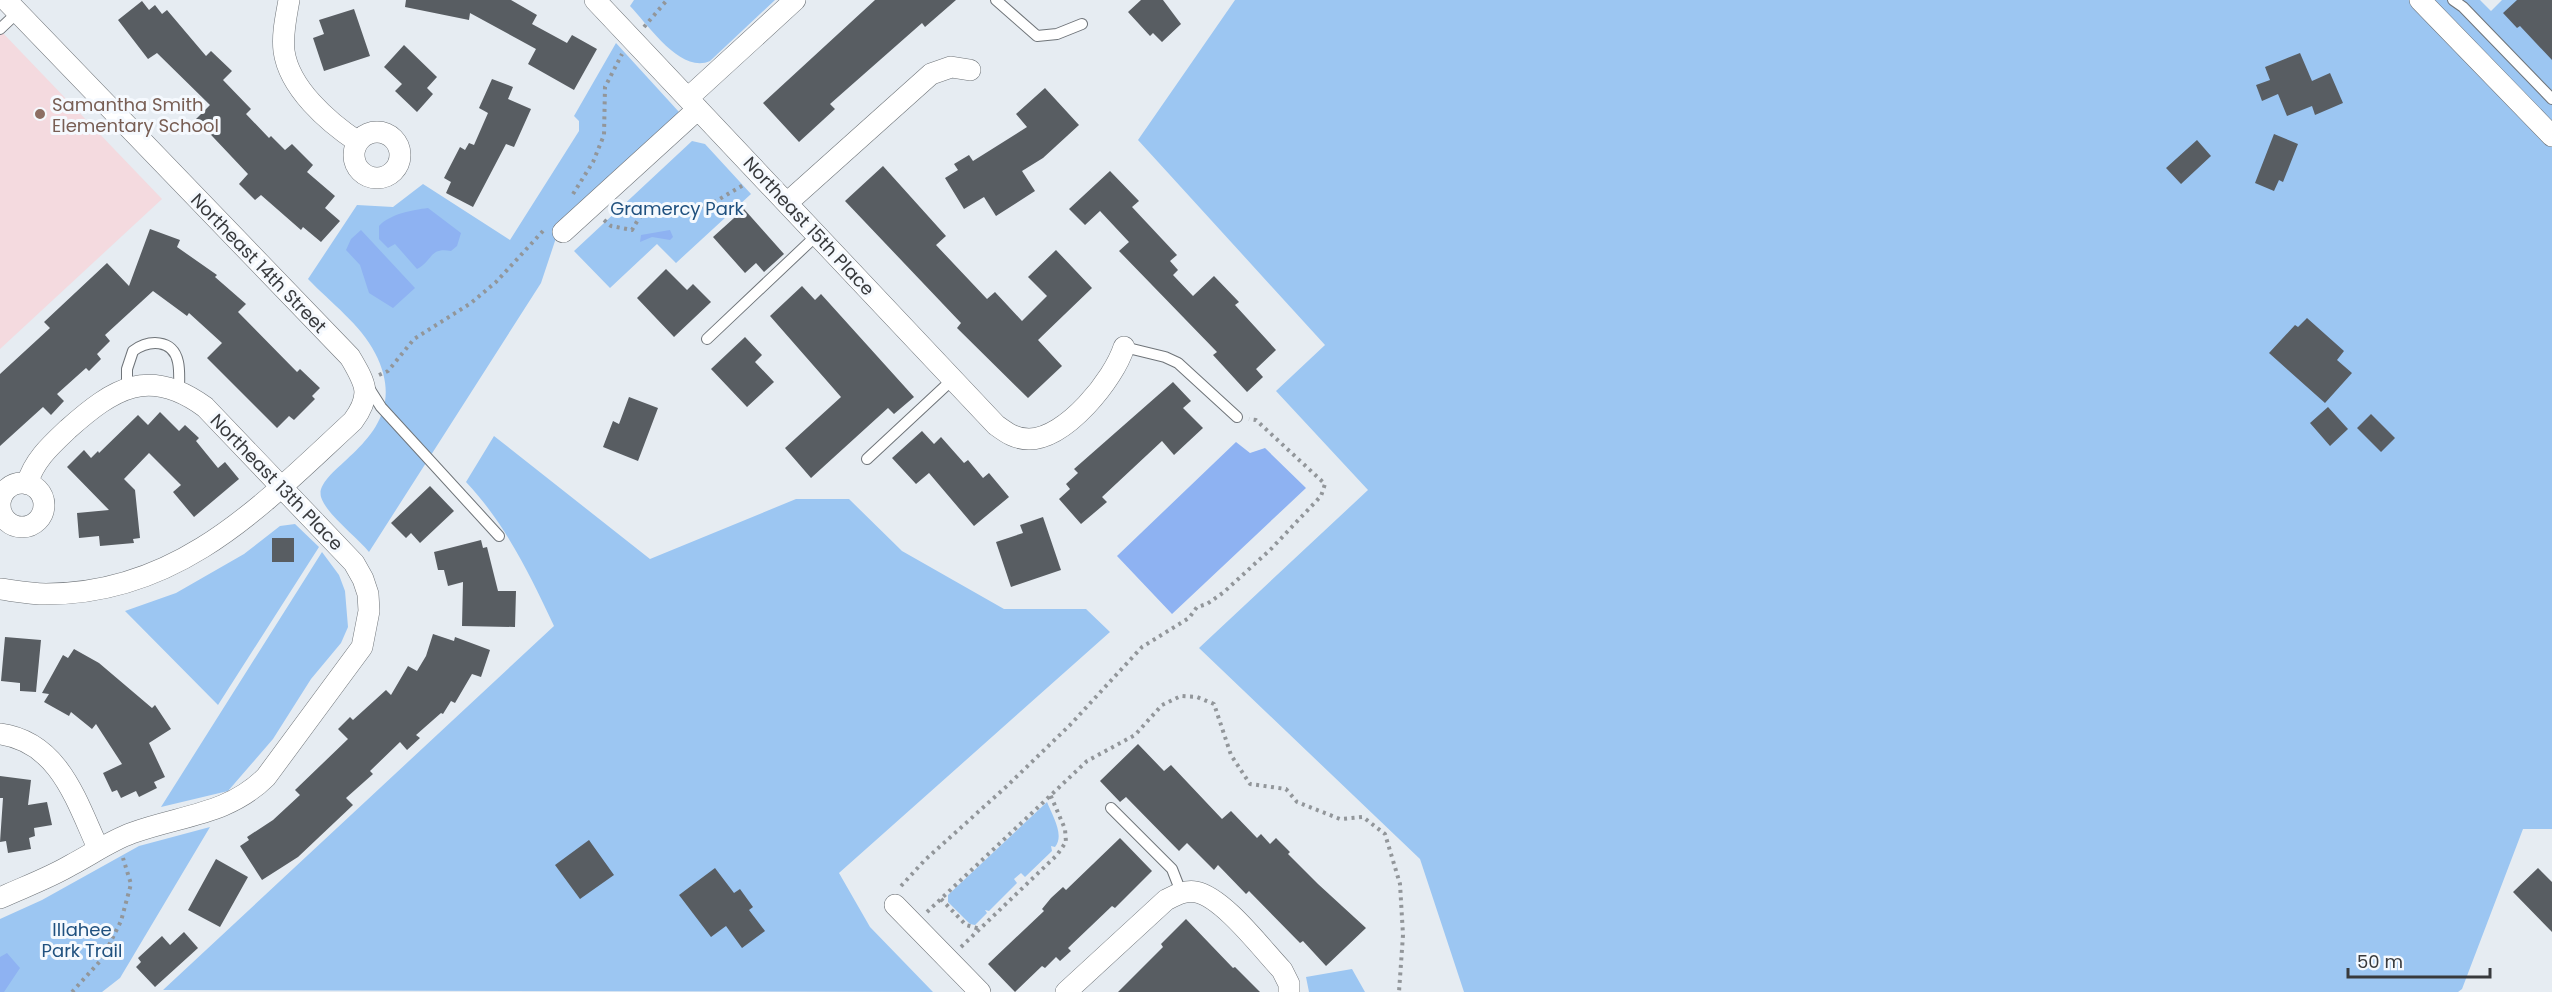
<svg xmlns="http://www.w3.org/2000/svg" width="2552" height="992" viewBox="0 0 2552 992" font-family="Poppins,sans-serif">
  <rect width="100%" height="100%" fill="#e6ecf2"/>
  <!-- education -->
  <path fill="#f4dadf" d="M 0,30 L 162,199 L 0,349 Z"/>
  <!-- green -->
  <path fill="#9cc6f2" d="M 634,0 L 775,0 L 710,61 C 681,74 649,26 630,6 Z
    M 1235,0 L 2480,0 L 2491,11 L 2502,0 L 2552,0 L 2552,829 L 2523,829 L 2462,989 L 2458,992 L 1464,992 L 1420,859 L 1199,648 L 1368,490 L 1276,391 L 1325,345 L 1138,140 Z
    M 616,43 L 679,112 L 554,226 L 557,235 L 541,283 L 369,552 C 357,537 326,514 321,497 C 313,466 419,437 375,353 C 361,325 330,302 308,279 L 357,205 L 393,207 L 423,184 L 510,240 L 579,131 L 579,121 L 574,116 Z
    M 692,141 L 705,144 L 751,194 L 676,263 L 657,244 L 610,288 L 574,251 Z
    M 494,436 L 650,559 L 796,499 L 849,499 L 902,551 L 1004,609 L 1086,609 L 1110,632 L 839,873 L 870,927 L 933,992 L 163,990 L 554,626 C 530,575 505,523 466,482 Z
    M 295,524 L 319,547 L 218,705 L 125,611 L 176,593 L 244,554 L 280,526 Z
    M 322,552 L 339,575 L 345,591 L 348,627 L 341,643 L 311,679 L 273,739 L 228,791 L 161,807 Z
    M 1047,802 C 1052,815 1065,835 1055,847 L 1051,846 L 1052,851 L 1025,877 L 1021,873 L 1014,879 L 1017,883 L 989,911 L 985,910 L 987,913 L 975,925 L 970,924 L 948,902 L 948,895 Z
    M 210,827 L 120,978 L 102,992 L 0,992 L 0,919 L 42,900 L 139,846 Z
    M 1352,969 L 1365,992 L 1309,992 L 1306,977 Z"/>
  <!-- water -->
  <path fill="#8eb2f2" d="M 428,208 L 461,233 L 457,246 L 451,251 C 429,247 433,261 417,269 L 395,244 L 388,248 L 379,239 L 379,226 C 390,214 412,210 428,208 Z
    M 361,230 L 415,288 L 393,308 L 369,293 L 360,265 L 346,250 L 351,239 Z
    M 670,230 L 673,237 L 670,240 L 652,237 L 640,242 L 641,235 Z
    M 1236,442 L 1250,453 L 1265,448 L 1306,488 L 1172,614 L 1117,556 Z
    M 7,953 L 20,968 L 4,992 L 0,992 L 0,957 Z"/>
  <!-- building -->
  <path fill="#585d62" d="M 406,0 L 511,0 L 537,15 L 532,24 L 567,43 L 572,35 L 597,49 L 574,90 L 528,64 L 536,49 L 470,13 L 469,20 L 405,7 Z
    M 875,0 L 956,0 L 925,27 L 922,23 L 830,104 L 835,109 L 799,142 L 763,103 Z
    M 1141,0 L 1163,0 L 1181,24 L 1162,42 L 1153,33 L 1150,36 L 1128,12 Z
    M 2517,0 L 2552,0 L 2552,60 L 2520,26 L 2517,28 L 2503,13 Z
    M 142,1 L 149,10 L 155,5 L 162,14 L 167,10 L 206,56 L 211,51 L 232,71 L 223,80 L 251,109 L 246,114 L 269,138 L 271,136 L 285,150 L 292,144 L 313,165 L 307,172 L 335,196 L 325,208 L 340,221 L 321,242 L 303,227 L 301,230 L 261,195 L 255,200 L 239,184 L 248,174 L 196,119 L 210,105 L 157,53 L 148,59 L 118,20 Z
    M 354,9 L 370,56 L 324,71 L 313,38 L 324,34 L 319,20 Z
    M 404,45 L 437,77 L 427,88 L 433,94 L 417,112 L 395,91 L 402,84 L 384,67 Z
    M 2300,53 L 2312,81 L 2330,73 L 2343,103 L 2315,115 L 2312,106 L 2287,116 L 2278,94 L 2262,101 L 2256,85 L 2270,80 L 2265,67 Z
    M 492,79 L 513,87 L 508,99 L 531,109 L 514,147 L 506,144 L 473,207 L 446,193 L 451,182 L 444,178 L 460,147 L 465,150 L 469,143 L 474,145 L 488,113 L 479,108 Z
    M 1045,88 L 1079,125 L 1043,158 L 1022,171 L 1035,191 L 996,216 L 984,197 L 964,209 L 945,178 L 958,170 L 954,164 L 969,155 L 973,161 L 1027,127 L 1016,114 Z
    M 2274,134 L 2298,144 L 2283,182 L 2279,180 L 2274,191 L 2255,183 Z
    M 2197,140 L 2211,156 L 2181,184 L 2166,168 Z
    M 883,166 L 946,236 L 936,245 L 987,299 L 995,292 L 1022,321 L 1047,296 L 1028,277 L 1056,250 L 1092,288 L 1038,340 L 1062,366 L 1028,398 L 957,328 L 961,323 L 845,201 Z
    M 1110,171 L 1139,201 L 1132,207 L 1177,255 L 1170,261 L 1178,270 L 1173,275 L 1193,296 L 1214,276 L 1239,302 L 1235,305 L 1276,350 L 1256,369 L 1263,377 L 1247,392 L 1213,355 L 1217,352 L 1119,251 L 1129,242 L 1100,211 L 1085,225 L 1069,209 Z
    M 744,209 L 784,254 L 764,272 L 756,263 L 745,273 L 713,237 Z
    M 150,229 L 180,240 L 177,247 L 217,275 L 215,277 L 246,304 L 238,312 L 297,372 L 300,369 L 320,388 L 312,396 L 315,399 L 294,420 L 289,416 L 277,428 L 207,358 L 222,343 L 189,313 L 187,316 L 153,291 L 105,335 L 110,341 L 97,354 L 101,359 L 89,371 L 86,368 L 57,394 L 64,401 L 51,415 L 43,407 L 0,446 L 0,374 L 50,328 L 44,322 L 107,263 L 129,286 Z
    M 666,269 L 687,290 L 693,284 L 711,302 L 674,337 L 637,298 Z
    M 802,286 L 815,300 L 821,294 L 914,397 L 894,414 L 888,408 L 811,478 L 785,448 L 841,397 L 770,316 Z
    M 2307,318 L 2344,351 L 2337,360 L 2352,373 L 2325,403 L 2269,353 L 2295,325 L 2298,327 Z
    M 745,337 L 762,355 L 755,362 L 774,382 L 747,407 L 711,369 Z
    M 1173,382 L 1191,401 L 1183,408 L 1203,428 L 1174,455 L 1162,441 L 1102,497 L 1107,502 L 1081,524 L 1059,499 L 1070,489 L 1066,484 L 1078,473 L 1074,469 Z
    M 629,397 L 658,408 L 638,461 L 603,447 L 613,421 L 619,424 Z
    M 2328,407 L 2348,429 L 2330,446 L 2310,423 Z
    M 160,412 L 179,431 L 185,425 L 199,438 L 196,441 L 218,468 L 225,462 L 239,479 L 194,517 L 173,492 L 181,485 L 149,453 L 124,479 L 135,490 L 140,538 L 133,539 L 134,543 L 100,546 L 99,536 L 79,538 L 77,513 L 109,510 L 67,467 L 84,450 L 91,458 L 98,451 L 99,453 L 138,415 L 148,425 Z
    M 2371,414 L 2395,438 L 2381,452 L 2357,428 Z
    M 922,431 L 934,444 L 941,437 L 964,463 L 968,460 L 983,478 L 989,473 L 1009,497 L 974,526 L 929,473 L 916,484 L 892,458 Z
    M 430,486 L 454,511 L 420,543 L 411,533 L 406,538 L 391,523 Z
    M 1043,517 L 1061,570 L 1011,587 L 996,542 L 1023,533 L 1020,525 Z
    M 272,538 L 294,538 L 294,562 L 272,562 Z
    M 481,540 L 483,548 L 487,547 L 498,591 L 516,591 L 515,627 L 462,626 L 463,582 L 448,586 L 444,570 L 438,570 L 434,552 Z
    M 433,634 L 454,641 L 455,637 L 490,650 L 481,677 L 472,674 L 455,703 L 451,701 L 443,714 L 441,713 L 416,735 L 420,738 L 407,750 L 400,742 L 370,771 L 373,774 L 346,798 L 353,805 L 298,857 L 262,880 L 240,846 L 249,840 L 247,837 L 273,820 L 300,795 L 295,790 L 348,739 L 338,729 L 350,717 L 353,720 L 386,690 L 391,695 L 408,666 L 417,671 L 426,656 Z
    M 5,637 L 41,640 L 36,692 L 20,691 L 20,683 L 1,681 Z
    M 74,649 L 99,663 L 152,708 L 155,705 L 171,729 L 149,743 L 165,777 L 154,782 L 157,788 L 139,797 L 136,791 L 121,798 L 117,790 L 112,792 L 103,773 L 122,764 L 96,724 L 92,729 L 71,712 L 69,716 L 44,702 L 49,694 L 42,693 L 63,655 L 68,658 Z
    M 1138,744 L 1164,771 L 1171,765 L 1222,819 L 1231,811 L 1257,838 L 1261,834 L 1270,844 L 1276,838 L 1290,852 L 1288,854 L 1318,884 L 1366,928 L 1326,966 L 1303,941 L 1300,943 L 1249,891 L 1246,894 L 1218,865 L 1214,870 L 1187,843 L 1179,851 L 1126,797 L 1120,802 L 1100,781 Z
    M 0,776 L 31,780 L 28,805 L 47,802 L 52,825 L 34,828 L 35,836 L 29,838 L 31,849 L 8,853 L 6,841 L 0,842 L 3,798 L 0,798 Z
    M 1120,838 L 1152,871 L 1115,908 L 1112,906 L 1068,948 L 1071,951 L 1060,961 L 1056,957 L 1045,968 L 1042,966 L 1015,992 L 988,964 L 1044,911 L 1042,909 L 1051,898 L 1063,887 L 1066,890 Z
    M 589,840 L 614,875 L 580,899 L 555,865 Z
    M 216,859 L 248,877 L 220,927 L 188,910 Z
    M 715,868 L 734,893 L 740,889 L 753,907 L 749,910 L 765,931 L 742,948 L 726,926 L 711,937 L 679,895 Z
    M 2538,868 L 2552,882 L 2552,932 L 2513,892 Z
    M 1186,919 L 1233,968 L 1235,967 L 1260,992 L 1118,992 L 1163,947 L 1161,944 Z
    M 184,932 L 198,948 L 155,987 L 136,967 L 141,962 L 138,958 L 162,936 L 170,945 Z"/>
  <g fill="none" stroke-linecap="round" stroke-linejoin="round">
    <defs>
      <path id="service" d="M 996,0 L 1037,36 L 1057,34 L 1082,24
        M 2453,0 L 2463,7 L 2552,99
        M 0,29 L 18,12
        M 707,339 L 817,235
        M 1124,347 L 1165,357 L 1178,363 L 1237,417
        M 367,385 L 381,407 L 499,536
        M 127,389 L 127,369 L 133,351 C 148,340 173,338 178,362 C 180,371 179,382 179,391
        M 867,459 L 953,379
        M 0,517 L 5,518
        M 1111,808 L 1172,869 L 1181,892"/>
      <path id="minor" d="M 289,0 C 286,17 282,34 284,51 C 289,88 328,122 358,142
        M 595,0 L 996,425 C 1007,433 1015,439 1029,439 C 1066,439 1114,379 1124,347
        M 2420,0 L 2552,136
        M 688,98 L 795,0
        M354 155a23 23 0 1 1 46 0a23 23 0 1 1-46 0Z
        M 787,203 L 931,74 L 951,67 L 970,70
        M 563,232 L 698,109
        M0 505a22 22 0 1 1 44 0a22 22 0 1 1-44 0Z
        M 0,589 C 15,591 31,594 46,594 C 180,594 262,505 353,421 C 373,394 365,383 350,357 L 6,0
        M 0,734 C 59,742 76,800 98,848
        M 0,898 C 24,887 49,878 71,865 C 92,854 110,841 132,833 C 181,815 228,815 266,777 L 362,647 L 369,611 L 368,594 L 363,579 L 354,563 L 205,407 C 149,366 114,388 68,429 C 51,445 34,460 27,484
        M 895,905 L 980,992
        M 1066,992 L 1166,900 C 1176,895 1185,890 1196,892 C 1223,897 1262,949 1282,970 L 1289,984 L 1289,992"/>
    </defs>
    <!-- service casing -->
    <use href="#service" stroke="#6f7479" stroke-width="12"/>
    <!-- minor casing -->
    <use href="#minor" stroke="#6f7479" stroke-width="22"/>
    <!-- path -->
    <path stroke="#92969a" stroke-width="4" stroke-dasharray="3 4.5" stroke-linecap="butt" d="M 644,27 L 667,0
      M 573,194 L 593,162 L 604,135 L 605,87 L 622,54
      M 604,220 L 611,226 L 632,230 C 649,200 653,204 684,212 L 696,205 L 706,207 L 745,184
      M 379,375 L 388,371 L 414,339 L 471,303 L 496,282 L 543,231
      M 901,886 L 925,860 L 1007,786 L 1070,725 L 1142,647 L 1189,618 L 1197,607 L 1207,604 L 1224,592 L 1271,549 L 1321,496 L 1325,484 L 1256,420 L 1249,419
      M 941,899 L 966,925 L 980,929
      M 927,912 L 1087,761 L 1135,735 L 1162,705 L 1181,696 L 1197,697 L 1214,704 L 1231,755 L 1250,784 L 1286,789 L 1297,802 L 1340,819 L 1363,817 L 1385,834 L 1400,884 L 1403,935 L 1399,992
      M 961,947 L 1057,855 L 1066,842 L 1065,829 L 1050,794
      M 72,992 L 102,959 L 121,921 L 131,884 L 123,858"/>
    <!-- service -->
    <use href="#service" stroke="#fff" stroke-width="10"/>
    <!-- minor -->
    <use href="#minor" stroke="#fff" stroke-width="21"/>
  </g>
  <!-- markers -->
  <circle fill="#8d6e63" stroke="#f5f9fe" stroke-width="2" cx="40" cy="114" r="6"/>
  <g text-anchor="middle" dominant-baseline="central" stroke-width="6" stroke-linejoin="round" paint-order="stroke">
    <!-- education labels -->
    <g font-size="18" fill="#785e54" stroke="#f5f9fe" text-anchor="start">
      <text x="52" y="104">Samantha Smith<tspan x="52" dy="21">Elementary School</tspan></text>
    </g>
    <!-- park labels -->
    <g font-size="18" fill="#20517f" stroke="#f5f9fe">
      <text x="677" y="208">Gramercy Park</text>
      <text x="82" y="929">Illahee<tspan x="82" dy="21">Park Trail</tspan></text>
    </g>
    <!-- street labels -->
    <g font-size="18" fill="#383a3d" stroke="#f5f9fe">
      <text transform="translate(809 226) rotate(47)">Northeast 15th Place</text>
      <text transform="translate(259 263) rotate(46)">Northeast 14th Street</text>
      <text transform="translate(277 482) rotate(46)">Northeast 13th Place</text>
    </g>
  </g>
  <!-- scale -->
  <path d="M2348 968v9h142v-9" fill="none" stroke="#383a3d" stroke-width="3"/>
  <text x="2357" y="968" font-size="18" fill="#383a3d" stroke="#f5f9fe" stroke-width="4.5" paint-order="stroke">50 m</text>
</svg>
